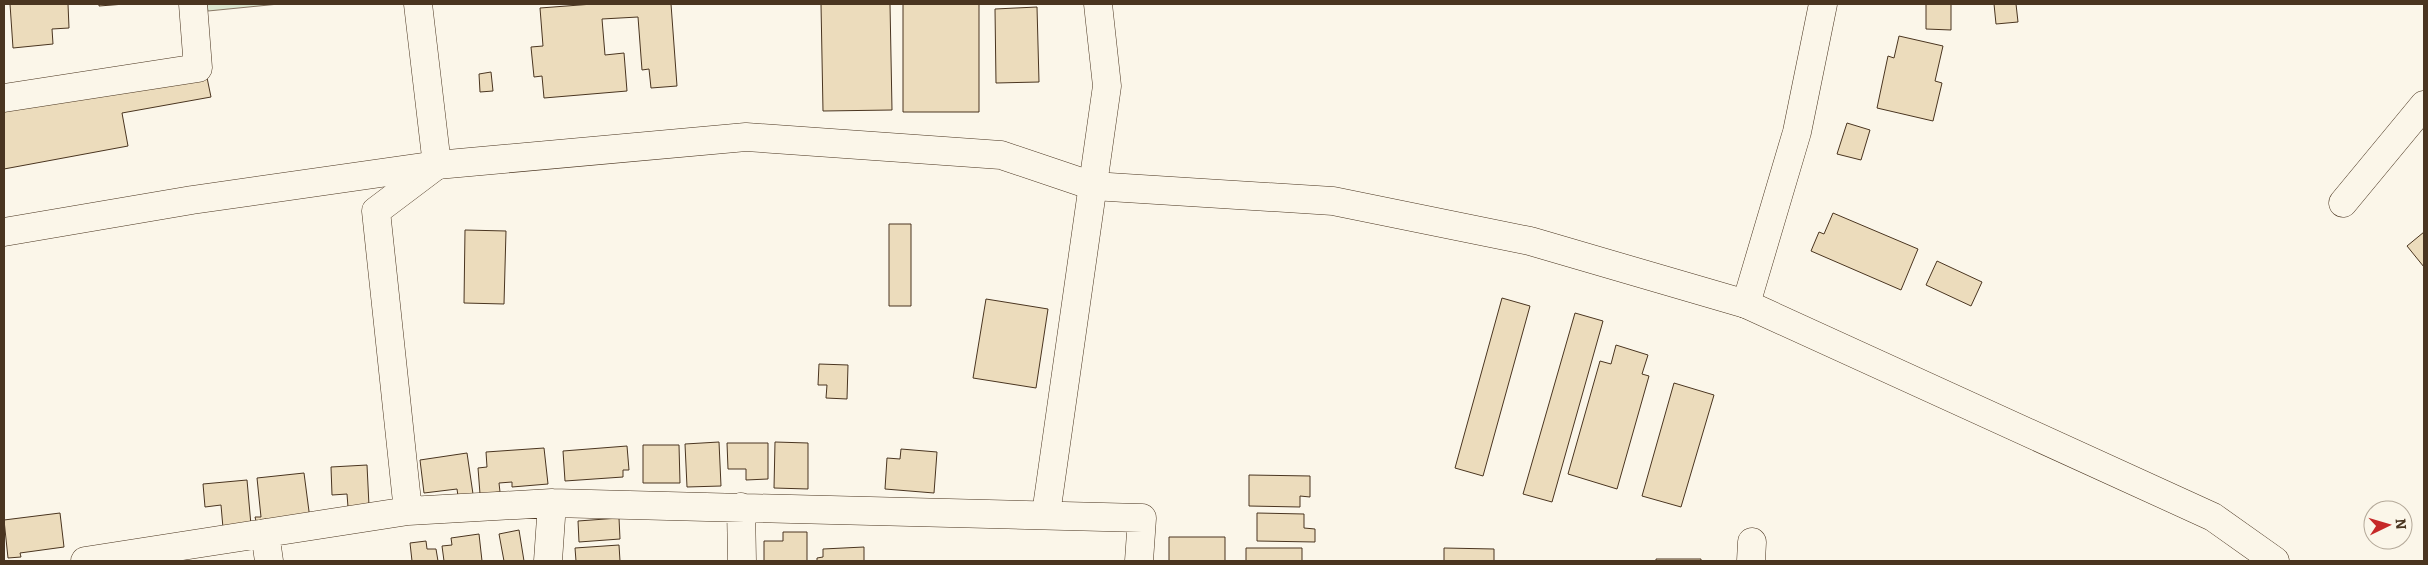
<svg xmlns="http://www.w3.org/2000/svg" width="2428" height="565" viewBox="0 0 2428 565" font-family="Bitter,serif">
  <rect width="100%" height="100%" fill="#fbf6e9"/>
  <!-- green -->
  <path fill="#dce7d0" stroke="#887966" d="M 207,4 L 279,4 L 208,11 Z"/>
  <!-- building -->
  <path fill="#ecdcbc" stroke="#4a3520" d="M 10,4 L 68,4 L 69,28 L 52,29 L 53,44 L 13,48 Z
    M 99,4 L 125,4 L 99,6 Z
    M 593,4 L 671,4 L 677,86 L 651,88 L 649,69 L 642,70 L 638,17 L 602,19 L 605,55 L 624,53 L 627,91 L 544,98 L 542,76 L 534,77 L 531,47 L 543,46 L 540,8 Z
    M 821,4 L 890,4 L 892,110 L 823,111 Z
    M 903,4 L 979,4 L 979,112 L 903,112 Z
    M 1926,4 L 1951,4 L 1951,30 L 1926,29 Z
    M 1994,4 L 2016,4 L 2018,22 L 1996,24 Z
    M 1037,7 L 1039,82 L 996,83 L 995,9 Z
    M 1899,36 L 1943,46 L 1935,81 L 1942,83 L 1933,121 L 1877,108 L 1888,56 L 1894,58 Z
    M 205,68 L 211,97 L 122,113 L 128,146 L 4,169 L 4,105 Z
    M 491,72 L 493,91 L 480,92 L 479,74 Z
    M 1847,123 L 1870,130 L 1861,160 L 1837,154 Z
    M 1833,213 L 1918,249 L 1901,290 L 1811,251 L 1819,232 L 1824,234 Z
    M 889,224 L 911,224 L 911,306 L 889,306 Z
    M 465,230 L 506,231 L 504,304 L 464,303 Z
    M 2424,232 L 2424,267 L 2407,246 Z
    M 1937,261 L 1982,282 L 1971,306 L 1926,285 Z
    M 1502,298 L 1530,306 L 1483,476 L 1455,468 Z
    M 986,299 L 1048,309 L 1036,388 L 973,378 Z
    M 1575,313 L 1603,321 L 1552,502 L 1523,494 Z
    M 1616,345 L 1648,355 L 1642,374 L 1649,376 L 1617,489 L 1568,474 L 1600,361 L 1611,364 Z
    M 819,364 L 848,365 L 847,399 L 826,398 L 827,385 L 818,385 Z
    M 1674,383 L 1714,395 L 1681,507 L 1642,496 Z
    M 719,442 L 721,486 L 687,487 L 685,444 Z
    M 775,442 L 808,443 L 808,489 L 774,488 Z
    M 727,443 L 768,443 L 768,479 L 746,480 L 746,469 L 728,469 Z
    M 643,445 L 679,445 L 680,483 L 643,483 Z
    M 627,446 L 629,470 L 623,470 L 623,477 L 565,481 L 563,451 Z
    M 544,448 L 548,484 L 512,487 L 512,482 L 499,483 L 500,492 L 480,494 L 478,468 L 487,467 L 486,452 Z
    M 901,449 L 937,452 L 934,493 L 885,489 L 887,458 L 900,459 Z
    M 467,453 L 473,494 L 458,496 L 457,489 L 424,493 L 420,460 Z
    M 367,465 L 369,506 L 348,507 L 347,494 L 332,495 L 331,467 Z
    M 304,473 L 310,519 L 257,525 L 255,517 L 261,517 L 257,478 Z
    M 1249,475 L 1310,476 L 1310,497 L 1300,496 L 1300,507 L 1249,506 Z
    M 247,480 L 251,525 L 223,528 L 221,505 L 205,507 L 203,484 Z
    M 60,513 L 64,547 L 20,553 L 21,557 L 8,558 L 4,520 Z
    M 1257,513 L 1304,514 L 1304,528 L 1315,529 L 1315,542 L 1257,541 Z
    M 619,518 L 620,539 L 579,542 L 578,521 Z
    M 519,530 L 524,561 L 504,561 L 499,534 Z
    M 783,532 L 807,532 L 807,561 L 764,561 L 764,541 L 783,541 Z
    M 479,534 L 482,561 L 444,561 L 442,546 L 452,545 L 451,538 Z
    M 1169,537 L 1225,537 L 1225,561 L 1169,561 Z
    M 426,541 L 427,549 L 436,549 L 438,561 L 412,561 L 410,543 Z
    M 619,545 L 620,561 L 570,561 L 576,561 L 575,548 Z
    M 864,547 L 864,561 L 817,561 L 817,558 L 823,557 L 823,549 Z
    M 1246,548 L 1302,548 L 1302,561 L 1246,561 Z
    M 1444,548 L 1494,549 L 1494,561 L 1444,561 Z
    M 1656,559 L 1701,559 L 1701,561 L 1656,561 Z"/>
  <g fill="none" stroke-linecap="round" stroke-linejoin="round">
    <defs>
      <path id="minor" d="M 4,98 L 198,68 L 193,4
        M 2343,203 L 2424,105
        M 1746,304 L 1797,132 L 1823,4
        M 741,507 L 742,561
        M 408,511 L 376,211 L 437,165 L 418,4
        M 1046,514 L 1107,86 L 1098,4
        M 265,533 L 269,561
        M 85,561 L 408,511 L 552,503 L 1142,518 L 1139,561
        M 548,561 L 552,503
        M 1751,561 L 1752,542"/>
      <path id="tertiary" d="M 4,232 L 192,200 L 437,165 L 746,137 L 1001,155 L 1093,186 L 1333,201 L 1530,241 L 1746,304 L 2213,517 L 2275,561"/>
    </defs>
    <!-- minor casing -->
    <use href="#minor" stroke="#4a3520" stroke-width="29"/>
    <!-- tertiary casing -->
    <use href="#tertiary" stroke="#4a3520" stroke-width="29"/>
    <!-- minor -->
    <use href="#minor" stroke="#fbf6e9" stroke-width="28"/>
    <!-- tertiary -->
    <use href="#tertiary" stroke="#fbf6e9" stroke-width="28"/>
  </g>
  <!-- border -->
  <rect width="2428" height="565" fill="none" stroke="#4a3520" stroke-width="10"/>
  <!-- north arrow -->
  <g transform="translate(2388 525) rotate(85)"><circle r="24" fill="#fbf6e9" stroke="#b4a999"/>
  <path d="M0-4L9 19L0 12L-9 19Z" fill="#c62828"/>
  <text y="-8" font-size="14" font-weight="bold" text-anchor="middle" fill="#4a3520">N</text>
  </g>
</svg>
